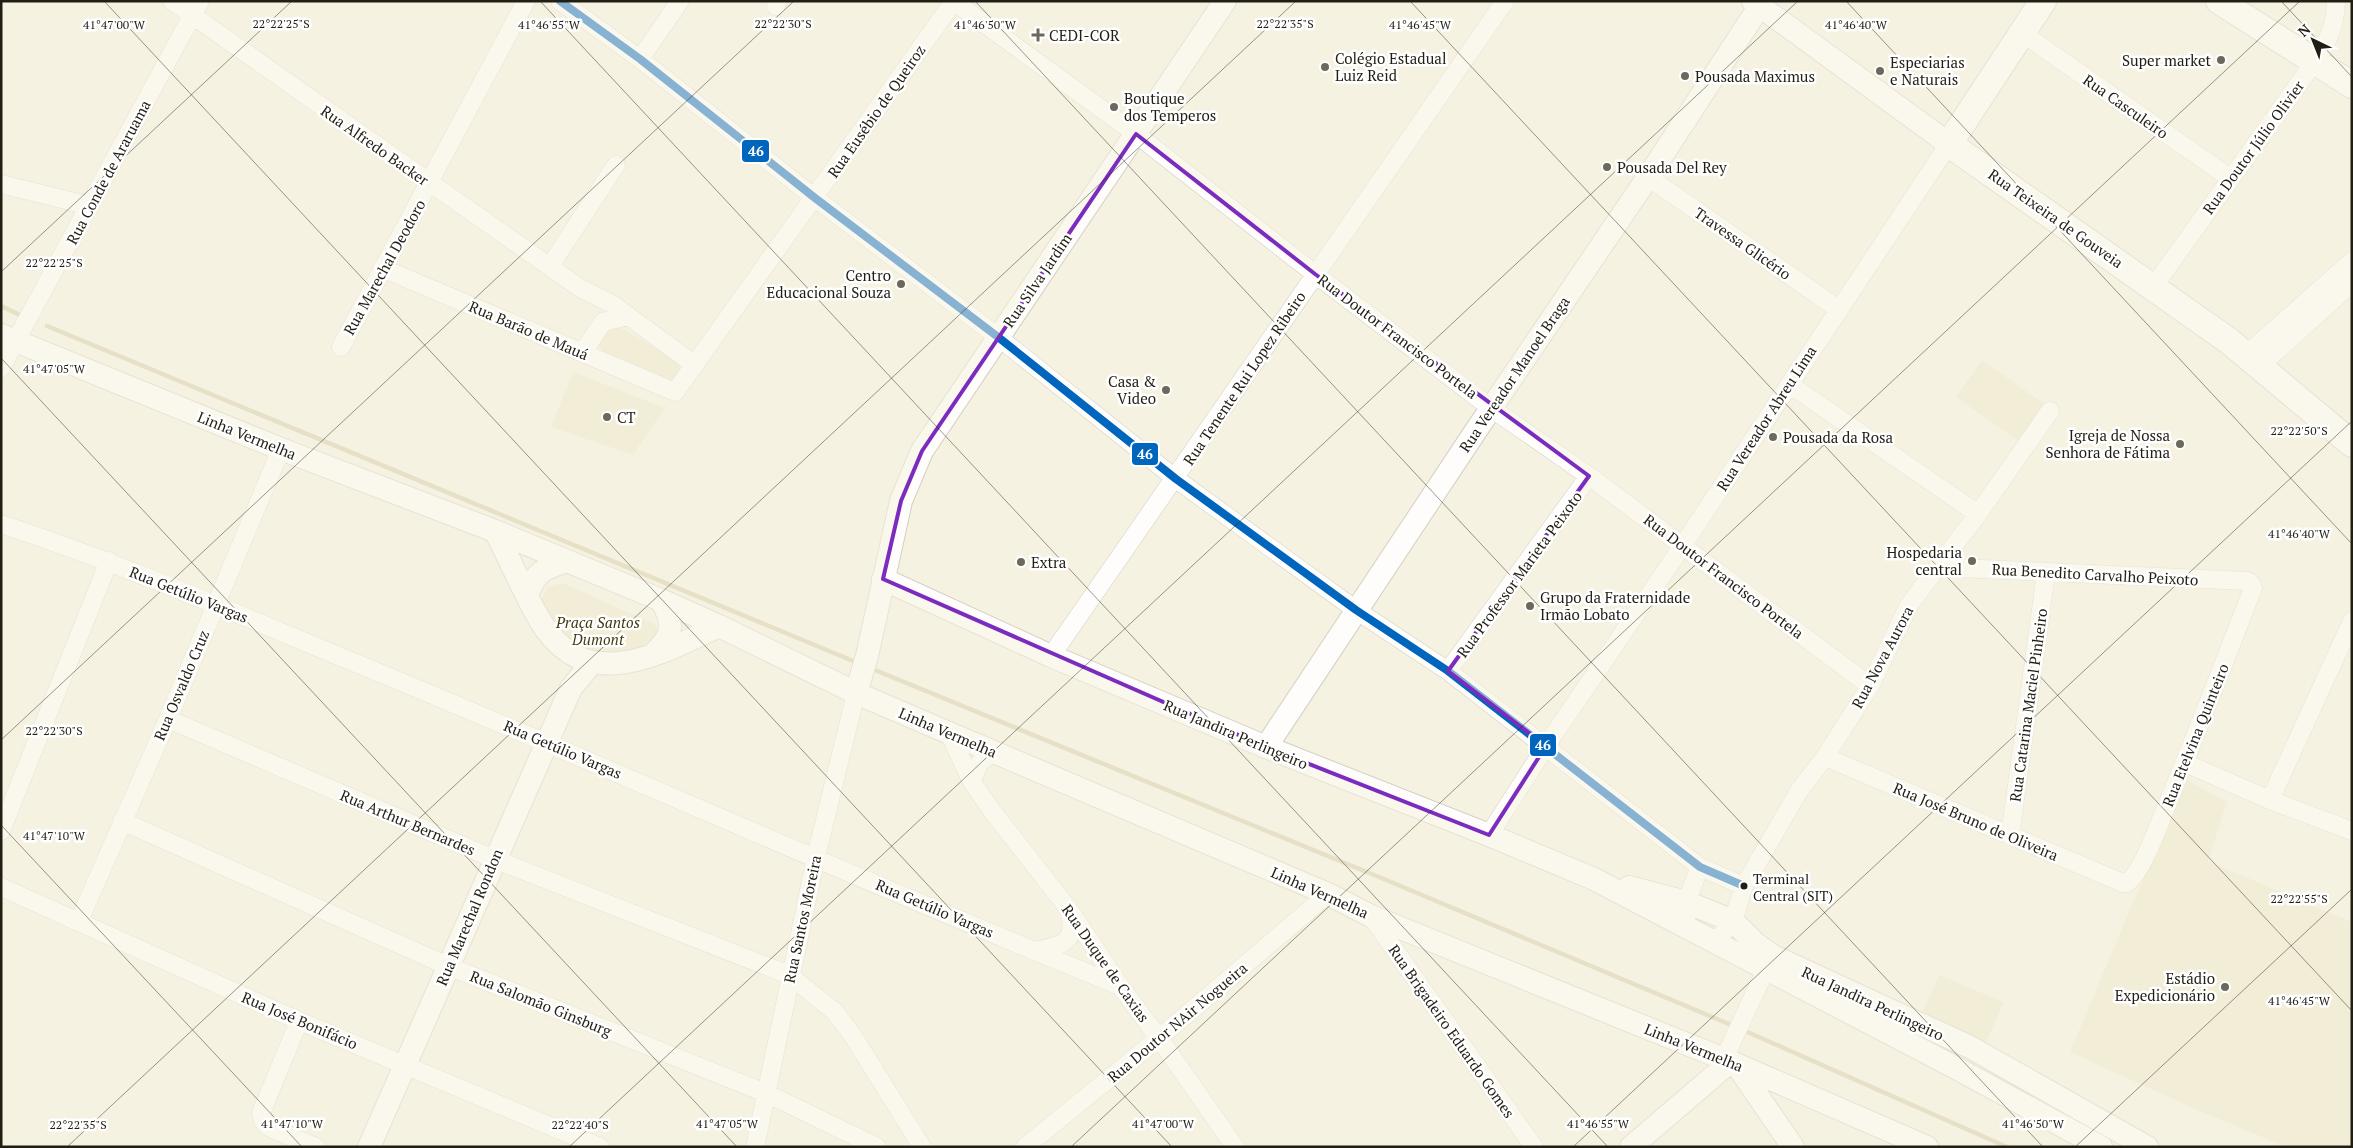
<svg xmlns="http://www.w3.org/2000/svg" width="2353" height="1148" viewBox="0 0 2353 1148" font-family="'PT Serif',serif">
  <rect width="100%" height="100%" fill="#f6f2e2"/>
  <!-- green -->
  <path fill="#eee7c9" d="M 617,326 L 677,359 L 680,370 L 675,380 L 670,381 L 604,353 L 598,345 L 599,340 L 610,327 Z
    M 1982,360 L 2046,405 L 2020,442 L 1956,397 Z
    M 573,372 L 665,408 L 633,455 L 551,427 Z
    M 563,583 L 654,624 L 663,639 L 641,659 L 570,648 L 537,607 L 549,586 Z
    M 2185,779 L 2227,802 L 2208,861 L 2352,922 L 2352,1147 L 2286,1147 L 2197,1110 L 2070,1052 Z
    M 1939,975 L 2004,1002 L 1986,1042 L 1922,1013 Z"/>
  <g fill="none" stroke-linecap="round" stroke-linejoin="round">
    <!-- stream -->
    <path stroke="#d4cba4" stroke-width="4.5" d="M 1,306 L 20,315
      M 47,326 L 858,663
      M 870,668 L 1391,882 L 1736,1027
      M 1743,1030 L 2007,1147"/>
    <defs>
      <path id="minor" d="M 172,1 L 580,288 L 614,305 L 628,316
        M 560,1 L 640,59 L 815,198 L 998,337 L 1176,479 L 1356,610 L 1448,671 L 1700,867 L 1744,886
        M 953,1 L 1136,134 L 1315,274 L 1491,408 L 1589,476 L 1870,686
        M 776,6 L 777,1
        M 2022,33 L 2230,178
        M 640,59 L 680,1
        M 1648,177 L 1838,309
        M 1,184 L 90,206
        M 550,266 L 616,165
        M 382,268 L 675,392 L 954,1
        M 2154,286 L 2315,61 C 2329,39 2335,27 2336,1
        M 603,322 L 628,316 L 695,365
        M 341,347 L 526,1
        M 583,352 L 603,322
        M 2247,354 L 2352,261
        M 2260,366 L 2352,283
        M 1,368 L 200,1
        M 1789,384 L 1978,514
        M 1,524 C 117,562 228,610 341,657 C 602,764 858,880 1120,986
        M 1051,656 L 1505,1
        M 1448,671 L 1589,476
        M 168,719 L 494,859 L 789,975 L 835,1012 L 853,1036 L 922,1147
        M 949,733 L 972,782 L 992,811 L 1068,908 L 1120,986 L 1159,1038 L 1235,1147
        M 1825,757 L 2123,883 L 2127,883 C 2141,873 2157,830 2164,812 C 2195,738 2224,663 2253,588 L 2251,583 L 2247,581 L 1937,567
        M 2185,763 L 2270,800 L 2352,831
        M 972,782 C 977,765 979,760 995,753
        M 2270,800 L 2352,621
        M 122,821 L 448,966 L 768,1094 L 877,1147
        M 1,831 L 109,561
        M 1489,835 L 1546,746 L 1683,545 L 1949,144
        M 2010,836 L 2046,573
        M 1,887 L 299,1021 L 600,1147
        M 1371,916 L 1534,1147
        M 79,921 L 168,719 L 281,449
        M 1686,927 L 1686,902 L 1700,867
        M 1715,942 L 1733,921 L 1744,886 L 1799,791 L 1825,757 L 1870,686 L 1909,605 L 1978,514 L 2050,411
        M 1034,951 C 1060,946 1079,943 1069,911
        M 299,1021 L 261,1113 L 263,1121 L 268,1127 L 316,1147
        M 1724,1059 L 1766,969
        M 755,1147 L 816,857 L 856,693
        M 1025,1147 L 1159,1038 L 1328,894"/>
      <path id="major" d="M 1753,1 L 1949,144
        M 1,335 L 281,449 L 495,531 L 661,600 L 719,626 L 856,693 L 949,733 L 1328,894 L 1371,916 L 1736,1064 L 1927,1147
        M 495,531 C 510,559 522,589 538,617 C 583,697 656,656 719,626
        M 883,579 L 1051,656 L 1266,747 L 1489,835 L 1594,879 L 1958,1069 L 2101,1147
        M 527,595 C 536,571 544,568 568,561
        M 652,655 C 673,638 675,623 661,600
        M 856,693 L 867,656 L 901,501 L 922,451 L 1225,1
        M 1266,747 L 1477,429 L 1648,177 L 1763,1
        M 1629,887 L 1686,902 L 1733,921 L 1756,944 L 1773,956 L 1970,1047 L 2147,1147
        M 1736,1064 L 1793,1147
        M 369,1147 L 571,688 L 592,663
        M 1631,1147 L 1730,1062"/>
      <path id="highway" d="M 2043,1 L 1949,144 L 2229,341 L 2352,444
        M 2219,1 L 2352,85"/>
    </defs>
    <!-- minor casing -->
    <use href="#minor" stroke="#d3d0c3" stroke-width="19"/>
    <!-- major casing -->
    <use href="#major" stroke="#d3d0c3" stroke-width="24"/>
    <!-- highway casing -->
    <use href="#highway" stroke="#d3d0c3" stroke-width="28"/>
    <!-- minor -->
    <use href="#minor" stroke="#fefdfb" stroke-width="18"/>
    <!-- major -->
    <use href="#major" stroke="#fefdfb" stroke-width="22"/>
    <!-- highway -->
    <use href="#highway" stroke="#fefdfb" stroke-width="26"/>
    <defs>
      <path id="bus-1" d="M 560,1 L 640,59 L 815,198 L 998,337 L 1176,479 L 1356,610 L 1448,671 L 1700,867 L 1744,886"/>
    </defs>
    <!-- bus-1 casing -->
    <use href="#bus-1" stroke="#fff" stroke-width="11"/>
    <!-- bus-1 -->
    <use href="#bus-1" stroke="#0065bd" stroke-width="8"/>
  </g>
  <!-- marked area -->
  <path d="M0 0H2353V1148H0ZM 1136,134 L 1315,274 L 1589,476 L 1448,671 L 1546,746 L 1489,835 L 1266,747 L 883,579 L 901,501 L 922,451 Z" fill="#f6f2e2" fill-opacity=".55" fill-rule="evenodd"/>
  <path fill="none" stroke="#7b2cbf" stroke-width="4" stroke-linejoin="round" d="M 1136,134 L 1315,274 L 1589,476 L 1448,671 L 1546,746 L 1489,835 L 1266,747 L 883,579 L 901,501 L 922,451 Z"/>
  <!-- ticks -->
  <path fill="none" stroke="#211e14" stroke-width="1" stroke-opacity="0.45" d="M 104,1 L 1172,1147M 540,1 L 1608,1147M 975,1 L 2043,1147M 1410,1 L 2352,1011M 1846,1 L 2352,544M 2281,1 L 2352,77M 1,272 L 292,1M 1,358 L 737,1147M 1,740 L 794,1M 1,825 L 302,1147M 67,1147 L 1296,1M 569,1147 L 1798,1M 1071,1147 L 2300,1M 1573,1147 L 2352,421M 2075,1147 L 2352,889"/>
  <!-- markers -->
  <g fill="#6c685c" stroke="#fff" stroke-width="2">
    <path d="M1035.5 27.5h5v5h5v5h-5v5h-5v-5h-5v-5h5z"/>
    <circle cx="2221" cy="60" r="5"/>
    <circle cx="1325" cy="67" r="5"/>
    <circle cx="1880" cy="71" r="5"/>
    <circle cx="1685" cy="76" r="5"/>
    <circle cx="1114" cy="107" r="5"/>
    <circle cx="1607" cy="167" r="5"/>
    <circle cx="901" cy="284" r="5"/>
    <circle cx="1166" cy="390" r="5"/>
    <circle cx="607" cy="417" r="5"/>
    <circle cx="1773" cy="437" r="5"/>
    <circle cx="2180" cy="444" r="5"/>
    <circle cx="1972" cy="561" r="5"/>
    <circle cx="1021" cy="562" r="5"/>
    <circle cx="1530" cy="606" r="5"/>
    <circle cx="2225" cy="987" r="5"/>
  </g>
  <circle fill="#211e14" stroke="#fff" stroke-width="2" cx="1744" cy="886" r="4.5"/>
  <g text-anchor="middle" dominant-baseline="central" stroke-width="5" stroke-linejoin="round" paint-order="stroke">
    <!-- bus labels -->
    <g font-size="14" fill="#211e14" stroke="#fff" text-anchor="start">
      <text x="1753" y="878">Terminal<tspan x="1753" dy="17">Central (SIT)</tspan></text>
    </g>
    <!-- poi labels -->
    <g font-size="15" fill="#211e14" stroke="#fff" text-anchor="start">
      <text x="1049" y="35">CEDI-COR</text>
      <text x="1335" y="58">Colégio Estadual<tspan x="1335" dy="17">Luiz Reid</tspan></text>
      <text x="2211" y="60" text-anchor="end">Super market</text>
      <text x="1890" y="62">Especiarias<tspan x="1890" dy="17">e Naturais</tspan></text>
      <text x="1695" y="76">Pousada Maximus</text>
      <text x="1124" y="98">Boutique<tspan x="1124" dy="17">dos Temperos</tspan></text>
      <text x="1617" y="167">Pousada Del Rey</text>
      <text x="891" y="275" text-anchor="end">Centro<tspan x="891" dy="17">Educacional Souza</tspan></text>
      <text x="1156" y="381" text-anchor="end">Casa &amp;<tspan x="1156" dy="17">Video</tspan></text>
      <text x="617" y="417">CT</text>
      <text x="2170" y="435" text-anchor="end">Igreja de Nossa<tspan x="2170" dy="17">Senhora de Fátima</tspan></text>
      <text x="1783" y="437">Pousada da Rosa</text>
      <text x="1962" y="552" text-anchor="end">Hospedaria<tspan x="1962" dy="17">central</tspan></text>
      <text x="1031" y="562">Extra</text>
      <text x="1540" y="597">Grupo da Fraternidade<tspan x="1540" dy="17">Irmão Lobato</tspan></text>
      <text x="2215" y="978" text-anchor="end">Estádio<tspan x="2215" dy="17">Expedicionário</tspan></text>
    </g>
    <!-- street labels -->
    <g font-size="15" fill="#211e14" stroke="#fff">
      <text transform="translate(2126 106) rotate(35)">Rua Casculeiro</text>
      <text transform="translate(876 111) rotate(-55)">Rua Eusébio de Queiroz</text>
      <text transform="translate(375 145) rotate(35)">Rua Alfredo Backer</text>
      <text transform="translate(2253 147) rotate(-54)">Rua Doutor Júlio Olivier</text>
      <text transform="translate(108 172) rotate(-62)">Rua Conde de Araruama</text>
      <text transform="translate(2056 218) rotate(35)">Rua Teixeira de Gouveia</text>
      <text transform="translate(1743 243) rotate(35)">Travessa Glicério</text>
      <text transform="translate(384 267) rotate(-61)">Rua Marechal Deodoro</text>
      <text transform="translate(1037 280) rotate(-56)">Rua Silva Jardim</text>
      <text transform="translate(529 330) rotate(23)">Rua Barão de Mauá</text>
      <text transform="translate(1398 336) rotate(37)">Rua Doutor Francisco Portela</text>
      <text transform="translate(1514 374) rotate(-56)">Rua Vereador Manoel Braga</text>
      <text transform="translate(1244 378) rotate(-56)">Rua Tenente Rui Lopez Ribeiro</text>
      <text transform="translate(1766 418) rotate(-57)">Rua Vereador Abreu Lima</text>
      <text transform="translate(247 435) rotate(22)">Linha Vermelha</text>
      <text transform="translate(1519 574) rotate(-54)">Rua Professor Marieta Peixoto</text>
      <text transform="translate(2095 574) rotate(3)">Rua Benedito Carvalho Peixoto</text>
      <text transform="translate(1724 576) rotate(37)">Rua Doutor Francisco Portela</text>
      <text transform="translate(189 594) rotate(22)">Rua Getúlio Vargas</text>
      <text transform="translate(1882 657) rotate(-62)">Rua Nova Aurora</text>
      <text transform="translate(181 685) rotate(-67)">Rua Osvaldo Cruz</text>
      <text transform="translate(2028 705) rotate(-82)">Rua Catarina Maciel Pinheiro</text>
      <text transform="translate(948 732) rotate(23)">Linha Vermelha</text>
      <text transform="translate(1236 734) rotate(23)">Rua Jandira Perlingeiro</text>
      <text transform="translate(2195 735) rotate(-68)">Rua Etelvina Quinteiro</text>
      <text transform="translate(563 749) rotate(23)">Rua Getúlio Vargas</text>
      <text transform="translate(1976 821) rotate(23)">Rua José Bruno de Oliveira</text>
      <text transform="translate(408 822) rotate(23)">Rua Arthur Bernardes</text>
      <text transform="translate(1320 892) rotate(24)">Linha Vermelha</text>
      <text transform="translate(935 908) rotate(23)">Rua Getúlio Vargas</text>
      <text transform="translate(469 917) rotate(-67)">Rua Marechal Rondon</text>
      <text transform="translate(802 919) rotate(-78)">Rua Santos Moreira</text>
      <text transform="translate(1106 963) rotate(55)">Rua Duque de Caxias</text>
      <text transform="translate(541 1003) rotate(22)">Rua Salomão Ginsburg</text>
      <text transform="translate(1873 1003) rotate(25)">Rua Jandira Perlingeiro</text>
      <text transform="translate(300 1020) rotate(23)">Rua José Bonifácio</text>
      <text transform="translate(1177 1022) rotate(-40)">Rua Doutor NAir Nogueira</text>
      <text transform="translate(1452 1031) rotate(55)">Rua Brigadeiro Eduardo Gomes</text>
      <text transform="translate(1694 1047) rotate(22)">Linha Vermelha</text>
    </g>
    <!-- park labels -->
    <g font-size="15" font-style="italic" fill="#433a12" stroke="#fff">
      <text x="598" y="622">Praça Santos<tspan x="598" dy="17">Dumont</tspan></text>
    </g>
  </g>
  <g font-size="12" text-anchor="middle" fill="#211e14" stroke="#fff" stroke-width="5" stroke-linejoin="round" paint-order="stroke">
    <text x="783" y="28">22°22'30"S</text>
    <text x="281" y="28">22°22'25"S</text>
    <text x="1285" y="28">22°22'35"S</text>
    <text x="549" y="29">41°46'55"W</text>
    <text x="1420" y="29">41°46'45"W</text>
    <text x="114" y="29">41°47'00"W</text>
    <text x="985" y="29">41°46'50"W</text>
    <text x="1856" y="29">41°46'40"W</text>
    <text x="54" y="267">22°22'25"S</text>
    <text x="54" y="373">41°47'05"W</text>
    <text x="2299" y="435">22°22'50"S</text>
    <text x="2299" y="538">41°46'40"W</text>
    <text x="54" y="735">22°22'30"S</text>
    <text x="54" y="840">41°47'10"W</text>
    <text x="2299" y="903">22°22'55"S</text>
    <text x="2299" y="1005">41°46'45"W</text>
    <text x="292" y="1128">41°47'10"W</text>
    <text x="727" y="1128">41°47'05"W</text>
    <text x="1163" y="1128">41°47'00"W</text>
    <text x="1598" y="1128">41°46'55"W</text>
    <text x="2033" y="1128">41°46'50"W</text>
    <text x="78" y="1129">22°22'35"S</text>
    <text x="580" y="1129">22°22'40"S</text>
  </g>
  <g stroke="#fff" stroke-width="2">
    <rect x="741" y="139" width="29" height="24" rx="5" fill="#0065bd"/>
    <rect x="1131" y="442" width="28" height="24" rx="5" fill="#0065bd"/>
    <rect x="1529" y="733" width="28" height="24" rx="5" fill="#0065bd"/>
  </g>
  <g font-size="14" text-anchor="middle" font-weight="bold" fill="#fff">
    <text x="756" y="156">46</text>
    <text x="1145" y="459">46</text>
    <text x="1543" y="750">46</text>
  </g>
  <!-- border -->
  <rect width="2353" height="1148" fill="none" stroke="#211e14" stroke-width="5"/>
  <!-- north arrow -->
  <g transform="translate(2313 40) rotate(317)" stroke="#ffffff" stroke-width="4" paint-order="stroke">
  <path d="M0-4L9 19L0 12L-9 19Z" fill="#211e14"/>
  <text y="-8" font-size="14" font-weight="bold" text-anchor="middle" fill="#211e14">N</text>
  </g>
</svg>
